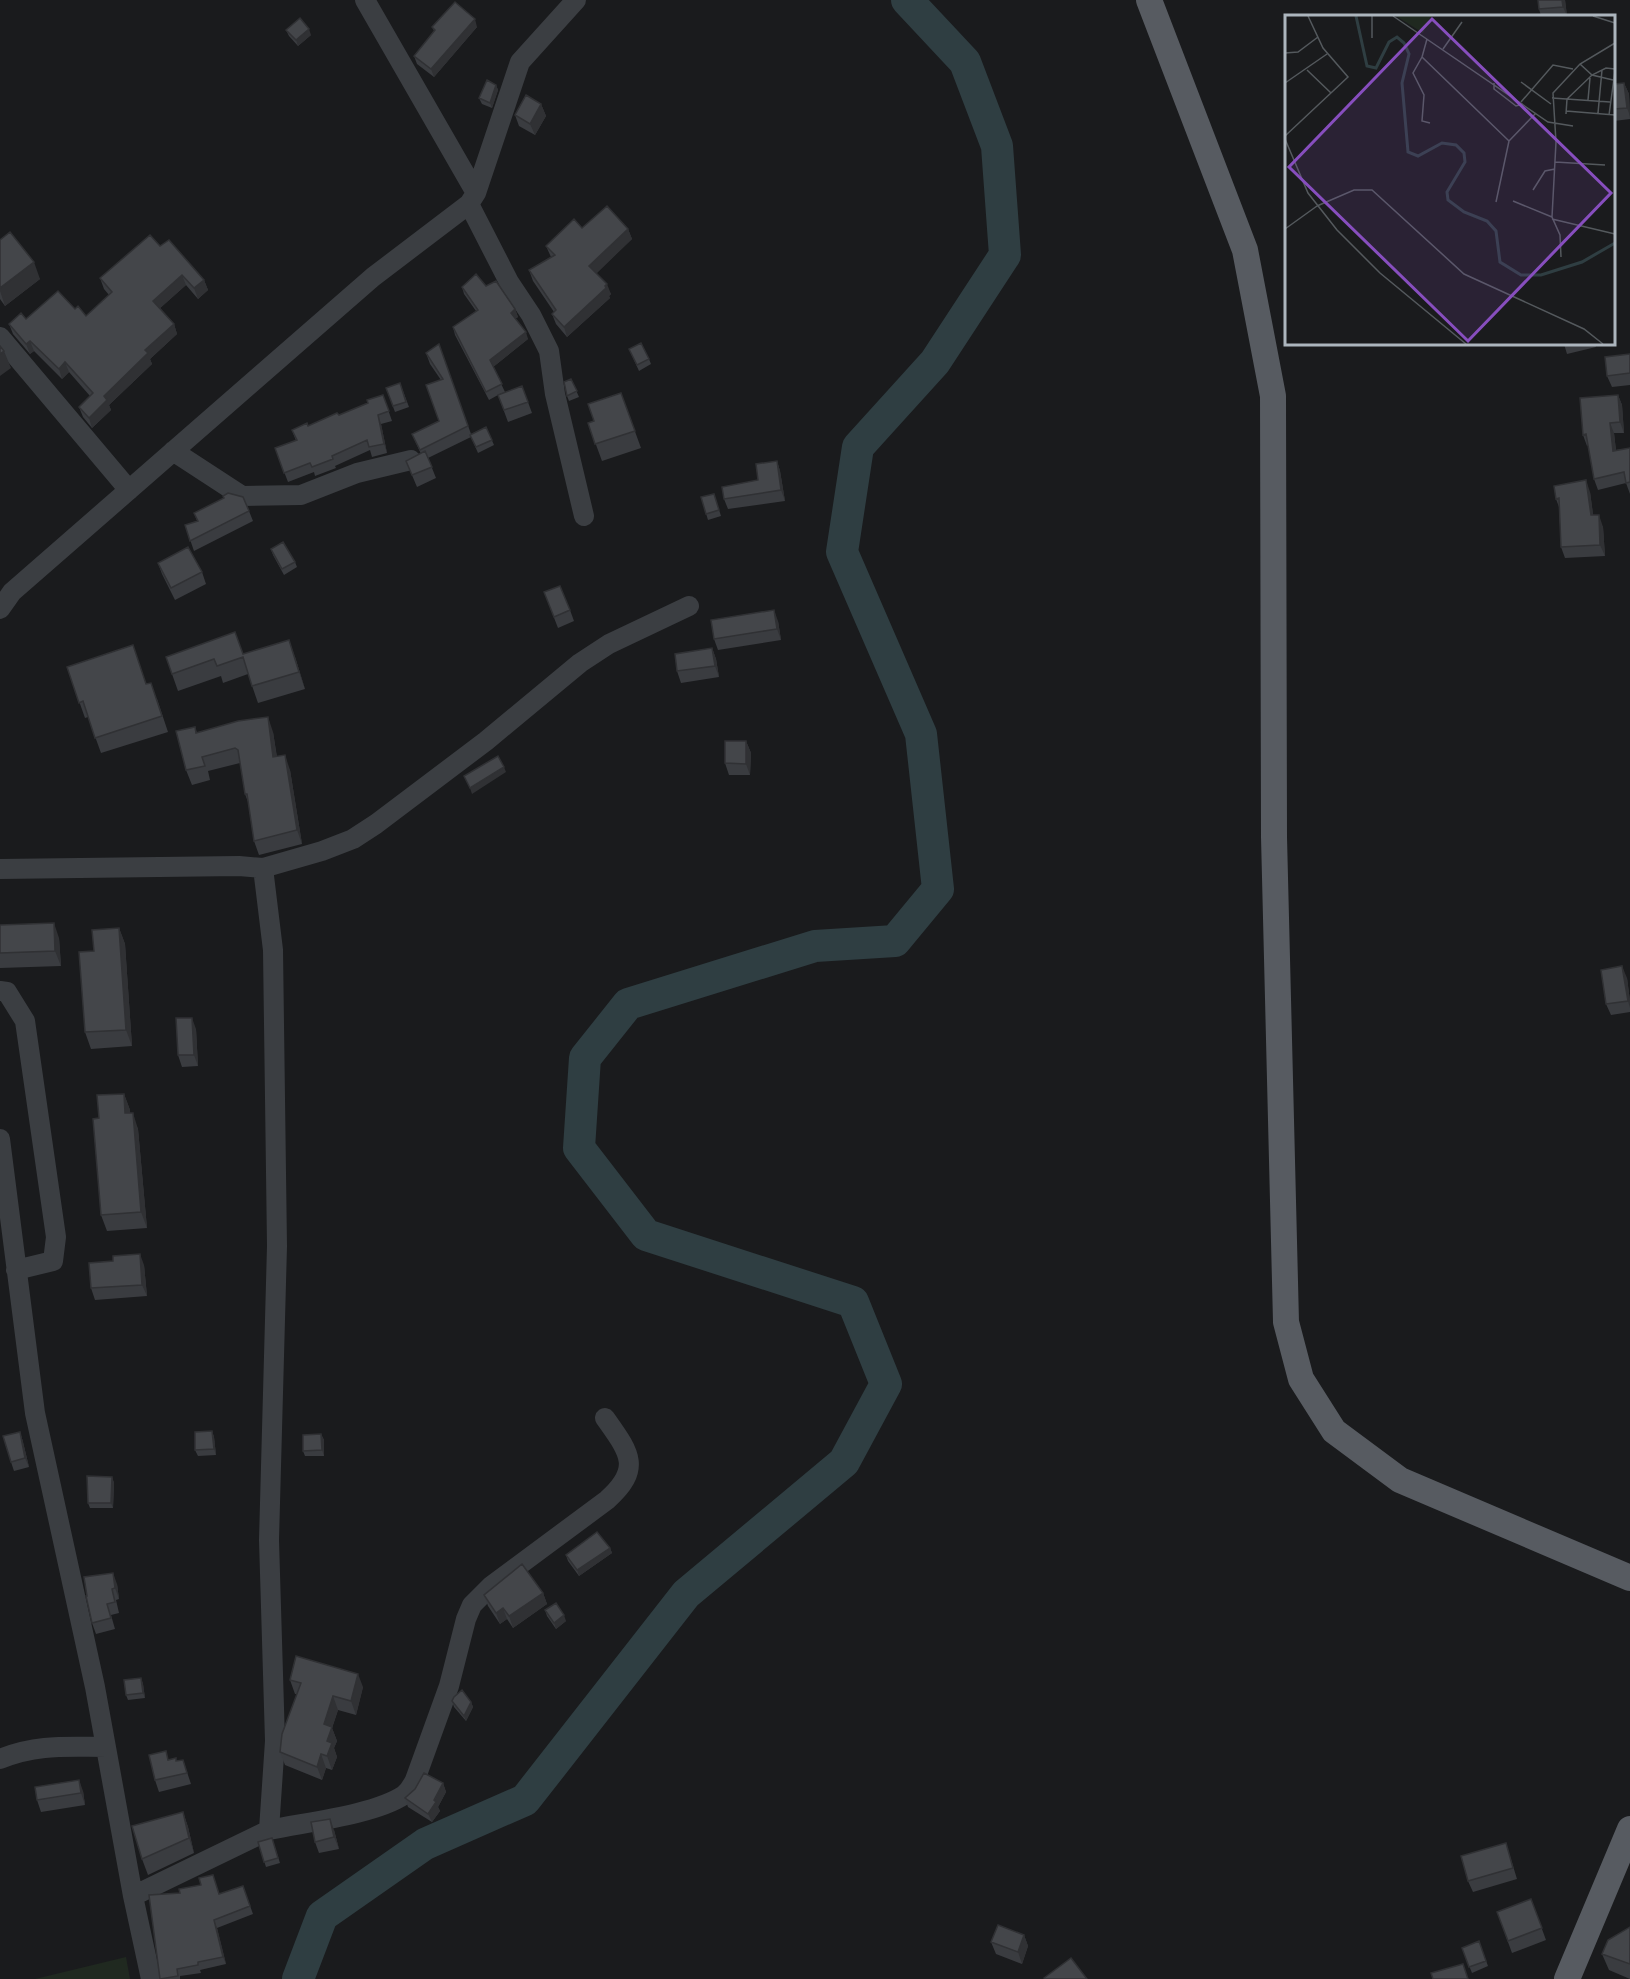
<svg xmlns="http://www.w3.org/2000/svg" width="1630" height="1979" viewBox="0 0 1630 1979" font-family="Lato,sans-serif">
  <rect width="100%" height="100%" fill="#1a1b1d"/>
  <!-- green -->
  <path fill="#202920" d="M 126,1957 L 130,1979 L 35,1979 Z"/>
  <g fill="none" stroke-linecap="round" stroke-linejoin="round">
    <!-- river -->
    <path stroke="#2f3e42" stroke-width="32" d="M 298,1979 L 322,1916 L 425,1844 L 525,1800 L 686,1594 L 844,1462 L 886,1384 L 853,1302 L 646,1235 L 579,1148 L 585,1058 L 628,1004 L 815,946 L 895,941 L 938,889 L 921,734 L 842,552 L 858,447 L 935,362 L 1005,255 L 997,146 L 965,62 L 907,0"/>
    <!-- minor -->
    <path stroke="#3b3e42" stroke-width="20" d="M 365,0 L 476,193
      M 469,204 L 509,282 L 531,315 L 549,351 L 555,394 L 584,516
      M 0,337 L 129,490
      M 173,451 L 242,496 L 301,495 L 357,473 L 411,460
      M 0,609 L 12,592 L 373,277 L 469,204 L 476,193 L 520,62 L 576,0
      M 263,868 L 322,851 L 353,839 L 376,824 L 486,741 L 580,663 L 609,644 L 689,606
      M 0,869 L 239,866 L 263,868 L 273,950 L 277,1246 L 269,1540 L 275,1741 L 269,1830 L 133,1896
      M 0,991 L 7,992 L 25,1021 L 56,1237 L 53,1261 L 16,1270
      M 0,1139 L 35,1413 L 95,1687 L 133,1896 L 151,1979
      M 0,1759 C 37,1744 66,1747 106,1747
      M 269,1830 C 306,1822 374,1815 404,1795 C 409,1791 412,1786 415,1780 L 449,1686 L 466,1619 L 472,1605 L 491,1586 L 607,1500 C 643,1468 629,1452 605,1418"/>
    <!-- major -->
    <path stroke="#575b61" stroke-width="26" d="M 1149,0 L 1245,250 L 1273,396 L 1274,837 L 1286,1322 L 1301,1379 L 1334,1431 L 1400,1480 L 1630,1578
      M 1567,1979 L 1630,1829"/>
  </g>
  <!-- wall -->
  <path fill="#3a3c40" d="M 1538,0 L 1565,0 L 1567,16 L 1541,16 L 1539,9 Z
    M 432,27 L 477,27 L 434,77 L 417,64 L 414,56 L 434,31 Z
    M 286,30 L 311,35 L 298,46 L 289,36 Z
    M 1624,83 L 1629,94 L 1630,119 L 1614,121 L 1614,84 Z
    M 496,85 L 498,90 L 492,108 L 482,104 L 479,98 Z
    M 541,104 L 546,116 L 535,135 L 519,126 L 515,115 Z
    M 582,228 L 628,229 L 632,239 L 596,273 L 611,294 L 609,296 L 610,298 L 567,337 L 556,324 L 552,314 L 554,312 L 533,281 L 529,270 L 551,257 L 546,246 Z
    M 0,240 L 40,279 L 5,306 L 0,299 Z
    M 160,246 L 204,280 L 208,290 L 198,299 L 186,285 L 160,308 L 174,324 L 177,334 L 150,359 L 152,364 L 109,405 L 111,410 L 92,428 L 83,417 L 79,407 L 90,396 L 69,372 L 62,379 L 34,351 L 30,354 L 13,334 L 9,324 L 26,319 L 75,309 L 86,316 L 109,295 L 104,289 L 100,278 Z
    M 486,286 L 515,309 L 518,317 L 515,319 L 528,339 L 493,367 L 505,392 L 500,394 L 522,386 L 532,413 L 508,422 L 498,395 L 489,400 L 455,335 L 453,327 L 476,311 L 464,294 L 462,287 Z
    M 439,344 L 471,434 L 486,427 L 494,445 L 478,453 L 471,437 L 428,458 L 436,478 L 417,487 L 406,461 L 421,454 L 412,434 L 439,421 L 441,380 L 430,364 L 426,353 Z
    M 1564,344 L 1595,344 L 1596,347 L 1567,354 Z
    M 629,349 L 649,359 L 651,364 L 639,371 Z
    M 1630,354 L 1630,385 L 1612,387 L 1607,376 Z
    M 571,379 L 579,397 L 569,401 L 567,396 Z
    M 400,383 L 409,407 L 395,412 L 386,388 Z
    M 621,393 L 641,448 L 602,461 L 588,423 L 594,421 Z
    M 383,395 L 392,421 L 381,424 L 387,453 L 372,457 L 370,450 L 335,466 L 336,468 L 315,476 L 314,472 L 288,482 L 275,448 L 296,441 L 292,430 L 308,426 L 339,415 L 368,403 Z
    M 1618,395 L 1622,405 L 1624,433 L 1614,433 L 1616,450 L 1630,448 L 1630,494 L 1626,483 L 1598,490 L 1594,479 L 1588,445 L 1587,446 L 1583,435 Z
    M 777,461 L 780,471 L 785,501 L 728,509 L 724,499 L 758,480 Z
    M 1590,492 L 1593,515 L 1603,527 L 1605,556 L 1565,558 L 1561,547 L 1559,507 L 1556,499 Z
    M 714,494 L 721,516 L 708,520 L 701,497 Z
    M 249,511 L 253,521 L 194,551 L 185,525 L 197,521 L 194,513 Z
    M 271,549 L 295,562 L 297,567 L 284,575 L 273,555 Z
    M 158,563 L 202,572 L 206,584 L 175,600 L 162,574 Z
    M 544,592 L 570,610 L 574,621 L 558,628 Z
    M 778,621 L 781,640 L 718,650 L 714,639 Z
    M 712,648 L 716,659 L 719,677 L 681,683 L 677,671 Z
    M 243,654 L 295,657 L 305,689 L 258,703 L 248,674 L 223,683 L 221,676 L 178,691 L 166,657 Z
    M 67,667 L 146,684 L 157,699 L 168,732 L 101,753 L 88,717 L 85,718 Z
    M 195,727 L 197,733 L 273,732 L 277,757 L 290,770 L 302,844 L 259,855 L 254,841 L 248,802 L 245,794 L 240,763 L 208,771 L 210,780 L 192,785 L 186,770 Z
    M 746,741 L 751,753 L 750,775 L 729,775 L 725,763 Z
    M 0,925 L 59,938 L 61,966 L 0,968 Z
    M 119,928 L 125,944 L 132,1046 L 91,1049 L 85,1032 L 94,951 Z
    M 1627,978 L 1630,1001 L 1630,1012 L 1611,1015 L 1606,1004 Z
    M 196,1029 L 198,1066 L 182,1067 L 178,1055 Z
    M 124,1094 L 130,1110 L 130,1113 L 138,1129 L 147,1228 L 107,1231 L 101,1215 L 99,1118 Z
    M 144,1265 L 147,1296 L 95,1300 L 91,1288 Z
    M 212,1431 L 214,1437 L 216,1455 L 198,1456 L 195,1450 Z
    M 20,1432 L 23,1442 L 29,1467 L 14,1471 L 11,1462 Z
    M 321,1434 L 324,1440 L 324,1456 L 305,1456 L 303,1451 Z
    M 112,1477 L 114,1483 L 113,1508 L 90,1508 L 88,1503 Z
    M 610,1548 L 612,1553 L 579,1576 L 568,1561 L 566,1555 Z
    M 117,1584 L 119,1599 L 116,1600 L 119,1613 L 111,1615 L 115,1629 L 96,1634 L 92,1623 L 86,1596 Z
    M 543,1593 L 547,1604 L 513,1628 L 507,1619 L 500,1624 L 488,1606 L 484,1595 Z
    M 545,1610 L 566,1621 L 556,1629 L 547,1616 Z
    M 141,1678 L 143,1684 L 145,1698 L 128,1700 L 126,1695 Z
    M 290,1680 L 363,1687 L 356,1715 L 338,1710 L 332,1728 L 337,1741 L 334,1748 L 337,1757 L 332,1770 L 326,1768 L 322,1780 L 285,1765 L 280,1752 L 297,1694 L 295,1694 Z
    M 452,1701 L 471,1702 L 473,1707 L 466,1721 L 454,1707 Z
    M 169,1759 L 177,1761 L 183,1760 L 191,1784 L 159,1792 L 155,1780 Z
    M 443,1783 L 446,1792 L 438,1807 L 440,1811 L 432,1822 L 408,1807 L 405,1798 Z
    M 83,1791 L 85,1805 L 41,1812 L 37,1800 Z
    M 183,1812 L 188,1827 L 194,1853 L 148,1875 L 142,1859 Z
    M 334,1830 L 339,1849 L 319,1853 L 315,1842 Z
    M 272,1838 L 280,1863 L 266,1867 L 258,1842 Z
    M 1506,1843 L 1517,1879 L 1473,1892 L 1468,1881 Z
    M 213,1875 L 219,1894 L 243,1886 L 253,1914 L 217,1928 L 226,1964 L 200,1970 L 201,1973 L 180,1976 L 180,1979 L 160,1979 L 180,1893 L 201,1885 Z
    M 1531,1899 L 1546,1940 L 1512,1953 L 1497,1912 Z
    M 1630,1927 L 1630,1979 L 1609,1970 L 1602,1954 Z
    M 1024,1935 L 1028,1946 L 1022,1964 L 996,1954 L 991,1942 Z
    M 1479,1941 L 1488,1966 L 1472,1973 L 1462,1948 Z"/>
  <!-- shaded-wall -->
  <path fill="#303134" d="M 1562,0 L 1565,0 L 1567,16 L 1563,7 Z
    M 475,19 L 477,27 L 434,77 L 431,69 Z
    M 309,29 L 311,35 L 298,46 L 296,40 Z
    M 1624,83 L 1629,94 L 1630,116 L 1627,108 Z
    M 496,85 L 498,90 L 492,108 L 490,103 Z
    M 541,104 L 546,116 L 535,135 L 530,124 Z
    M 628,229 L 632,239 L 593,277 L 589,266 Z
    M 34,262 L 40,279 L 5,306 L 0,291 L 0,288 Z
    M 182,275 L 186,285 L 157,311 L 153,301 Z
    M 204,280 L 208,290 L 198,299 L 194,288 Z
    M 607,284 L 611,294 L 609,296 L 610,298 L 567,337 L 564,327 Z
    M 515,309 L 518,317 L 513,320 L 511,313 Z
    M 174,324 L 177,334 L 150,359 L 152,364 L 109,405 L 111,410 L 92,428 L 89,418 L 104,396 L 145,350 Z
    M 526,332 L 528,339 L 492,368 L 490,360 Z
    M 30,341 L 34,351 L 30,354 L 26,344 Z
    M 4,351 L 11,368 L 0,376 L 0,354 Z
    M 65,362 L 69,372 L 62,379 L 59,369 Z
    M 1618,395 L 1622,405 L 1624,433 L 1620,422 Z
    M 378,415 L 381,424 L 387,453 L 384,444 Z
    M 1610,423 L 1614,433 L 1617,461 L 1613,451 Z
    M 777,461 L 780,471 L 785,501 L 781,490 Z
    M 1586,480 L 1590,492 L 1595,527 L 1591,515 Z
    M 1599,515 L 1603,527 L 1605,556 L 1600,545 Z
    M 774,610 L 778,621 L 781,640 L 777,629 Z
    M 289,640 L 295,657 L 305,689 L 299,672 Z
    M 712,648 L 716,659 L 719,677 L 715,666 Z
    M 268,717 L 273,732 L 279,772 L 273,757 Z
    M 746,741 L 751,753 L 750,775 L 746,764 Z
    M 285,755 L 290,770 L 302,844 L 297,830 Z
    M 504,767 L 506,772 L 472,794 L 470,788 Z
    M 54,923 L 59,938 L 61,966 L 55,951 Z
    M 119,928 L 125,944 L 132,1046 L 126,1030 Z
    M 1622,966 L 1627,978 L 1630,1001 L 1630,1008 L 1628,1001 Z
    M 192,1018 L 196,1029 L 198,1066 L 194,1055 Z
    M 124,1094 L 130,1110 L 131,1129 L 125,1113 Z
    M 133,1113 L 138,1129 L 147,1228 L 141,1212 Z
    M 140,1254 L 144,1265 L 147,1296 L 142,1285 Z
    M 212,1431 L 214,1437 L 216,1455 L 214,1449 Z
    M 20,1432 L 23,1442 L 29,1467 L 25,1458 Z
    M 321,1434 L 324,1440 L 324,1456 L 322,1450 Z
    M 112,1477 L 114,1483 L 113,1508 L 111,1503 Z
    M 610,1548 L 612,1553 L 579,1576 L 577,1570 Z
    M 113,1573 L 117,1584 L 119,1599 L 115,1588 Z
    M 543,1593 L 547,1604 L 513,1628 L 509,1616 Z
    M 503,1608 L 507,1619 L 500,1624 L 496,1613 Z
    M 564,1615 L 566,1621 L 556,1629 L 554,1623 Z
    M 358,1674 L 363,1687 L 356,1715 L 351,1701 Z
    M 141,1678 L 143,1684 L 145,1698 L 143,1693 Z
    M 333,1696 L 338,1710 L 332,1728 L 337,1741 L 334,1748 L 337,1757 L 332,1770 L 327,1756 L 324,1724 Z
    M 471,1702 L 473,1707 L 466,1721 L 464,1716 Z
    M 321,1754 L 326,1768 L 322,1780 L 317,1767 Z
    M 79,1780 L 83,1791 L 85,1805 L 81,1793 Z
    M 443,1783 L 446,1792 L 438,1807 L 440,1811 L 432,1822 L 428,1814 Z
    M 183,1812 L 188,1827 L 194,1853 L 189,1838 Z
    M 330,1819 L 334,1830 L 339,1849 L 334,1837 Z
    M 214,1920 L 217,1928 L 226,1964 L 223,1957 Z
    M 1024,1935 L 1028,1946 L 1022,1964 L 1018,1952 Z"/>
  <!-- building -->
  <path fill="#44464a" stroke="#303134" stroke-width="1.5" d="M 1538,0 L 1562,0 L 1563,7 L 1539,9 Z
    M 455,2 L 475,19 L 431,69 L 414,56 L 435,30 L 432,27 Z
    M 300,18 L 309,29 L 296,40 L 286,30 Z
    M 487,80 L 496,85 L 490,103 L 479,98 Z
    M 1624,83 L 1627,108 L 1614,109 L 1614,84 Z
    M 526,95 L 541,104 L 530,124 L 515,115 Z
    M 607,206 L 628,229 L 589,266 L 607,284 L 605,286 L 606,288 L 564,327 L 552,314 L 556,310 L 529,270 L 555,255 L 546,246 L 574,219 L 582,228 Z
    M 10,232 L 34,262 L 0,288 L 0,240 Z
    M 150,235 L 160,246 L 169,240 L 204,280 L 194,288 L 182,275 L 153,301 L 174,324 L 145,350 L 148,353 L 104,396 L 107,400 L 89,418 L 79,407 L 93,393 L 65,362 L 59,369 L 30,341 L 26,344 L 9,324 L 21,313 L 26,319 L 58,291 L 75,309 L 78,306 L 86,316 L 112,292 L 100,278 Z
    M 476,274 L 486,286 L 496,281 L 515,309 L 511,313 L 526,332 L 490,360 L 502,384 L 486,392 L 453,327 L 478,310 L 462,287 Z
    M 641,343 L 649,359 L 637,365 L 629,349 Z
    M 439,344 L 468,426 L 420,450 L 412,434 L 439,421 L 426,385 L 443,379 L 426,353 Z
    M 0,346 L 4,351 L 0,354 Z
    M 1630,354 L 1630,373 L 1607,376 L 1605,357 Z
    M 571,379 L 577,391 L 567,396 L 564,382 Z
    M 400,383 L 406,402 L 393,406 L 386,388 Z
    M 522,386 L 528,402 L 504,410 L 498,395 Z
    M 621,393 L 635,431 L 595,444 L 588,423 L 594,421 L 588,404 Z
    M 383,395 L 389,411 L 378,415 L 384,444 L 369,447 L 367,440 L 332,456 L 333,459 L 312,467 L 310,463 L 284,473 L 275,448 L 297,440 L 292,430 L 307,423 L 308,426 L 337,413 L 339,415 L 368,403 L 367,400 Z
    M 1618,395 L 1620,422 L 1610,423 L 1613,451 L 1630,448 L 1630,482 L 1626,483 L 1624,472 L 1594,479 L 1586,434 L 1583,435 L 1580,398 Z
    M 486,427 L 492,440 L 476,447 L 470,435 Z
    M 425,451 L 432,467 L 412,475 L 406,461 Z
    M 777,461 L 781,490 L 724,499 L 722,487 L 758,480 L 756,464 Z
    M 1586,480 L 1591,515 L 1599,515 L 1600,545 L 1561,547 L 1559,498 L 1556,499 L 1554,486 Z
    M 228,493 L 243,497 L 249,511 L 190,541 L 185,525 L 198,521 L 194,513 L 224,498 L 223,496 Z
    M 714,494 L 719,510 L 706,514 L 701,497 Z
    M 283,542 L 295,562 L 282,569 L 271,549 Z
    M 188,547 L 202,572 L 171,588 L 158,563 Z
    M 560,586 L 570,610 L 554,617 L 544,592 Z
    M 774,610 L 777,629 L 714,639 L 711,620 Z
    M 235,632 L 243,654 L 289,640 L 299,672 L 252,686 L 243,657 L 217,666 L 214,659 L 172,674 L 166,657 Z
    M 133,645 L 146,684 L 151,683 L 162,716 L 95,738 L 83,701 L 79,703 L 67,667 Z
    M 712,648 L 715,666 L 677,671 L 675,654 Z
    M 268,717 L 273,757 L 285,755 L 297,830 L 254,841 L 247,794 L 245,794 L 238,750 L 235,748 L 202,757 L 205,766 L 186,770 L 176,731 L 195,727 L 196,733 L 238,721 Z
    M 725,741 L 746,741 L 746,764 L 725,763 Z
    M 498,756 L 504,767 L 470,788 L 464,776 Z
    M 54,923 L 55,951 L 0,953 L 0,925 Z
    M 119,928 L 126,1030 L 85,1032 L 79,952 L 94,951 L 92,930 Z
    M 1622,966 L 1628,1001 L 1606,1004 L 1601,970 Z
    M 176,1018 L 192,1018 L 194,1055 L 178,1055 Z
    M 124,1094 L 125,1113 L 133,1113 L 141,1212 L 101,1215 L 93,1119 L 99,1118 L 97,1095 Z
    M 140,1254 L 142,1285 L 91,1288 L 89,1263 L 113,1261 L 113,1256 Z
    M 212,1431 L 214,1449 L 195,1450 L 195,1432 Z
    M 20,1432 L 25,1458 L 11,1462 L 3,1436 Z
    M 321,1434 L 322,1450 L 303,1451 L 303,1435 Z
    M 87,1476 L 112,1477 L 111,1503 L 88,1503 Z
    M 597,1532 L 610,1548 L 577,1570 L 566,1555 Z
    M 522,1564 L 543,1593 L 509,1616 L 503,1608 L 496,1613 L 484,1595 Z
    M 113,1573 L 115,1588 L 112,1589 L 115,1602 L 107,1604 L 111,1618 L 92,1623 L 86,1596 L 87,1596 L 84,1577 Z
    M 556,1603 L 564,1615 L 554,1623 L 545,1610 Z
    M 296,1656 L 358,1674 L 351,1701 L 333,1696 L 324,1724 L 332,1727 L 327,1741 L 332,1743 L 327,1756 L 321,1754 L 317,1767 L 280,1752 L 282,1734 L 301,1683 L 290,1680 Z
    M 141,1678 L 143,1693 L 126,1695 L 124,1680 Z
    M 462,1690 L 471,1702 L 464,1716 L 452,1701 L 454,1697 Z
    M 166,1751 L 168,1760 L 176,1758 L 176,1761 L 183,1760 L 187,1773 L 155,1780 L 149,1755 Z
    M 424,1773 L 443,1783 L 434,1800 L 436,1802 L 428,1814 L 405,1798 L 415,1789 Z
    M 79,1780 L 81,1793 L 37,1800 L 35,1787 Z
    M 183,1812 L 189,1838 L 142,1859 L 132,1826 Z
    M 330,1819 L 334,1837 L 315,1842 L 311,1822 Z
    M 272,1838 L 278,1858 L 264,1862 L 258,1842 Z
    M 1506,1843 L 1513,1868 L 1468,1881 L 1461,1856 Z
    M 213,1875 L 219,1894 L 243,1886 L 250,1906 L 214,1920 L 223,1957 L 198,1962 L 198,1965 L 177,1969 L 178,1976 L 160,1979 L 149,1895 L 180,1893 L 179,1889 L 201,1885 L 199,1878 Z
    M 1531,1899 L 1542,1928 L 1508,1941 L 1497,1912 Z
    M 998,1925 L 1024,1935 L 1018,1952 L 991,1942 Z
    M 1630,1927 L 1630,1964 L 1602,1954 L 1608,1940 Z
    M 1479,1941 L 1486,1961 L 1469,1967 L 1462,1948 Z
    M 1071,1958 L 1087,1979 L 1045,1979 L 1044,1978 Z
    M 1463,1964 L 1468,1979 L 1433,1979 L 1431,1973 Z"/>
  <!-- overview -->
  <g transform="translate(1285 15)">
    <rect width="330" height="330" fill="#1a1b1d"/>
    <path d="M 111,1 L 147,1 L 138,18 Z" fill="#202920"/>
    <path fill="none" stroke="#2f3e42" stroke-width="3" d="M 71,1 L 82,51 L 91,53 L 104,27 L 112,22 L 119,28 L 124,39 L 117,68 L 123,137 L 133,141 L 157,128 L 171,130 L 179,138 L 180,147 L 162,177 L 163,185 L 179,197 L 202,206 L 211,216 L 215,247 L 236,260 L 256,260 L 297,247 L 330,228"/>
    <path fill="none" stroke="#54595d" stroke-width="1.5" d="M 87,1 L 87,23M 108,1 L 263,107 L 288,111M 308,1 L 330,8M 142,24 L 137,42 L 224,126 L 251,98M 158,34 L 177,7M 0,38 L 13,37 L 33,22M 137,42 L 128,58 L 139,80 L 137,106 L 145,108M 295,49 L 307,60 L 328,65M 22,55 L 46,78M 236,67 L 266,89M 0,68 L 42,39M 209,68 L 209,74 L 231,91 L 238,89M 267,83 L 325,87M 303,85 L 305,63M 236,87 L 268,50 L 288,54M 281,96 L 330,100M 313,98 L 317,55M 281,99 L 282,84 L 307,60 L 321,53 L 330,54M 324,100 L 330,56M 0,121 L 63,62 L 38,33 L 23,1M 0,124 L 23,178 L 52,215 L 95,258 L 181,329M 270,147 L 320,150M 248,175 L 260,156 L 270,154M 228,186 L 267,202M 211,187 L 224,126M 32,191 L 69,175 L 87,175 L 179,259 L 299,314 L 318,329M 267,204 L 330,219M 0,214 L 32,191M 276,242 L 275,220 L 267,202 L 271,127 L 268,78 L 295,49 L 330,28"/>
    <path fill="#874ebe" fill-opacity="0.15" stroke="#874ebe" stroke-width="3" d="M 147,4 L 326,178 L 183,326 L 4,152 Z"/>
    <rect width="330" height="330" fill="none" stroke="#acb5bd" stroke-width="3"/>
  </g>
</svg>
